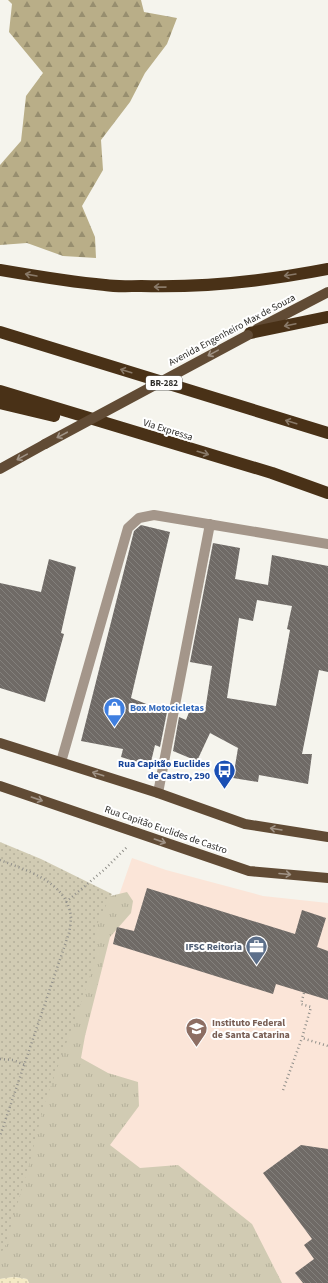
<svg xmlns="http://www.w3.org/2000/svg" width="328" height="1283" viewBox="0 0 328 1283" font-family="'Source Sans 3',sans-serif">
  <defs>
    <pattern id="grass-tufts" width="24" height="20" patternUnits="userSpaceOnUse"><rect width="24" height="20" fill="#d1cbb3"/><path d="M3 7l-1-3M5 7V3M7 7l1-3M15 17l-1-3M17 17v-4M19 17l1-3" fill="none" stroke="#b4af9a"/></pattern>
    <pattern id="forest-firs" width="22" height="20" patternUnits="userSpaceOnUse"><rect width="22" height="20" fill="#b9ae88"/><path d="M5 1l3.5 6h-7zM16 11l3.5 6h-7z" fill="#978e6f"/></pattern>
    <pattern id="sand-dots" width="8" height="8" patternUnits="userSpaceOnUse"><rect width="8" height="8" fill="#f4eac5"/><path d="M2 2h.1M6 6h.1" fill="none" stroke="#d2c9a9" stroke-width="1.8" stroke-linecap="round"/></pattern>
    <pattern id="park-dots" width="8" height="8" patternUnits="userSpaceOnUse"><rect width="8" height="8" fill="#d1cbb3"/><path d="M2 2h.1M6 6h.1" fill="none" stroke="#b4af9a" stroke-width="1.8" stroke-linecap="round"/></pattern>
    <pattern id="building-back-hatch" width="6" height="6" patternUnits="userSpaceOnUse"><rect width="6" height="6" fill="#6f6a66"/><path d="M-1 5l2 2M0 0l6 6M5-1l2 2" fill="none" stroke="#83807c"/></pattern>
  </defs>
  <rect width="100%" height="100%" fill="#f5f4ed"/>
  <!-- education -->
  <path fill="#fbe5d8" d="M 132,858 L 166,870 L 263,896 L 328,903 L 328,1283 L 60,1283 L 9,1232 L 117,901 Z"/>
  <!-- grass -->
  <path fill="url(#grass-tufts)" d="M 127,892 L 133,901 L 131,913 L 110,937 L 85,1036 L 81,1058 L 108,1073 L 138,1082 L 139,1106 L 110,1145 L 140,1168 L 178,1165 L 252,1224 L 282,1283 L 29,1283 L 27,1279 L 14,1277 L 0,1279 L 0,1195 L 102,898 Z"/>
  <!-- forest -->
  <path fill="url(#forest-firs)" d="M 8,0 L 141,0 L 144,12 L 177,18 L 167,44 L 145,73 L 130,102 L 101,140 L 103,170 L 82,206 L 95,237 L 96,258 L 63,256 L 27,243 L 0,245 L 0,165 L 21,141 L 26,96 L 43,73 L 9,32 L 12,4 Z"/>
  <!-- sand -->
  <path fill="url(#sand-dots)" d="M 14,1277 L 27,1279 L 29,1283 L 0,1283 L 0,1279 Z"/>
  <!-- park -->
  <path fill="url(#park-dots)" d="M 0,842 L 41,859 L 112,894 L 99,919 L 95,934 L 98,950 L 84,994 L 44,1105 L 29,1165 L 9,1232 L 5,1249 L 0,1252 Z"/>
  <!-- building -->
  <path fill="url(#building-back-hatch)" fill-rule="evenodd" d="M 141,525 L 170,532 L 131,698 L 167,712 L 160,747 L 155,745 L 150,766 L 121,757 L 123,749 L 81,741 L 134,531 Z
    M 213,543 L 240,548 L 235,579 L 268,585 L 272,555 L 328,566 L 328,672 L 319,670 L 302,754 L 312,754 L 308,784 L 259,775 L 258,782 L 233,778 L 238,748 L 210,733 L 197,761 L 173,751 L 179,717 L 186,720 L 191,707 L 205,711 L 212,666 L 190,662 ZM 257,600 L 292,606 L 287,629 L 290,630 L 276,706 L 227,698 L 239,618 L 253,621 Z
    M 49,559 L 76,567 L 61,633 L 64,634 L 45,702 L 0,688 L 0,583 L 41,592 Z
    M 147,888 L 295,934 L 302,910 L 326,918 L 317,947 L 328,951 L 328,1000 L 276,984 L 273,994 L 113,944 L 117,927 L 134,931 Z
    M 301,1145 L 328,1149 L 328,1283 L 303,1283 L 295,1273 L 314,1259 L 304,1245 L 312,1239 L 263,1173 Z"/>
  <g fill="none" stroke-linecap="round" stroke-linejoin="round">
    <!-- path -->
    <path stroke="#908f8a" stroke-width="2.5" stroke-dasharray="1 3" stroke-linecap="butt" d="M 0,860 C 28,871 67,882 71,917 C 71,922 70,928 69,933 L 0,1136
      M 66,902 L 105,869 L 127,847 L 128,847
      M 304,993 L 301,1004 L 311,1007 L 302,1038 L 328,1046
      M 0,1059 L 13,1060 L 25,1065
      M 283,1090 L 302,1038"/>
    <!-- lane -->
    <path stroke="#a4968a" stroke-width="10" d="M 61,762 L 128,528 L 139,518 L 154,515 L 328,544
      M 158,793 L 210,524"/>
    <!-- primary -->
    <path stroke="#614b35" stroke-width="10" d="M 257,329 L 328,292
      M 0,469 L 45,444
      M 0,743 L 158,793 L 245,824 L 328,837
      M 0,786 L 249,871 L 328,878"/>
    <!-- highway -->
    <path stroke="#493117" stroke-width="12" d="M 0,270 C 35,276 70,282 105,285 C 117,287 129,286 141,286 C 204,288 266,281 328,269
      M 0,332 L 328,433
      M 250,333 L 328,317
      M 0,391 L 272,473 L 328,493
      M 0,403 L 54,416"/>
    <!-- primary-bridge -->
    <path stroke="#614b35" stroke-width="10" d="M 45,444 L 248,335"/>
  </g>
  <!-- one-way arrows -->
  <defs><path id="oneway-shaft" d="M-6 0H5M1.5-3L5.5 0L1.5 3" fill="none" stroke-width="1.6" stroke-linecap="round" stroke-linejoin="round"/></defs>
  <g stroke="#897968">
    <use href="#oneway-shaft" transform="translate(31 275) rotate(-170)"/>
    <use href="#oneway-shaft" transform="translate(290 275) rotate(171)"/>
    <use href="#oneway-shaft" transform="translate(160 287) rotate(-179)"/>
    <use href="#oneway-shaft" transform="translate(290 325) rotate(168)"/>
    <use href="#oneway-shaft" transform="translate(126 371) rotate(-163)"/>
    <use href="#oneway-shaft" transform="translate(291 422) rotate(-163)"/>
    <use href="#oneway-shaft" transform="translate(203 453) rotate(16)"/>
  </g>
  <g stroke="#a09386">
    <use href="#oneway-shaft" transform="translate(213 353) rotate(151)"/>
    <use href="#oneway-shaft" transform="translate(62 435) rotate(152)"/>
    <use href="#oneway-shaft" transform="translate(22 457) rotate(151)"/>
    <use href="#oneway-shaft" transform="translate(98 774) rotate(-162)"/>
    <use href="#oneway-shaft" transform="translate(37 799) rotate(19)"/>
    <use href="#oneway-shaft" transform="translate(276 829) rotate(-171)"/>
    <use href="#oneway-shaft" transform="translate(160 841) rotate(19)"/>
    <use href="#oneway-shaft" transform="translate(285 874) rotate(5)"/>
  </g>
  <!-- icons -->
  <defs>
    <symbol id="shop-pin" viewBox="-11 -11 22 30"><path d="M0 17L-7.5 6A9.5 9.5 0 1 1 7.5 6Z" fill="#3f7fe0" stroke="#fff"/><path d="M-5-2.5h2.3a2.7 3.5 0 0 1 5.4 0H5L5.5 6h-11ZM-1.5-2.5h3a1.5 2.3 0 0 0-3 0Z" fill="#fff"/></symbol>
    <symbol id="bus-pin" viewBox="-11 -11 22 30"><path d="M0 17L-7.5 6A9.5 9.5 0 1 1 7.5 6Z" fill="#1a4fb4" stroke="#fff"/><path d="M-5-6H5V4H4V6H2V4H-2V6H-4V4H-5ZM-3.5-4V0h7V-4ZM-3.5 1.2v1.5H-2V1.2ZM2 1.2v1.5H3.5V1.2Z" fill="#fff"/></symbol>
    <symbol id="office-pin" viewBox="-11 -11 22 30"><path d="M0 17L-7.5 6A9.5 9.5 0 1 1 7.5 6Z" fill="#5c6f8a" stroke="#fff"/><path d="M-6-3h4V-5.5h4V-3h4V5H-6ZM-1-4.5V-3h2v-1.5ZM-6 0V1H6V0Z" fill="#fff"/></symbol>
    <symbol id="university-pin" viewBox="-11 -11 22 30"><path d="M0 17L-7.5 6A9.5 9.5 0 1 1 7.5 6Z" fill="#8d6e63" stroke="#fff"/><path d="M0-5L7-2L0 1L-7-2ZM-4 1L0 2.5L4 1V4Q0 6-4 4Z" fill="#fff"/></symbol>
  </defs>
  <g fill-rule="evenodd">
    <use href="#shop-pin" x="102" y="696" width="25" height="34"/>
    <use href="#bus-pin" x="212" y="758" width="25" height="34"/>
    <use href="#office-pin" x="244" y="934" width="25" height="34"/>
    <use href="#university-pin" x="184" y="1016" width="25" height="34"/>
  </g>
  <g text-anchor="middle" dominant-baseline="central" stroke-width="4" stroke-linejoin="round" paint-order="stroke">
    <!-- shield labels -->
    <rect fill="#fff" stroke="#6d6c6a" stroke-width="1" x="146" y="376" width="36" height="14" rx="3"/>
    <g font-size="9" font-weight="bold" fill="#2e2d2a">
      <text x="164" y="383">BR-282</text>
    </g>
    <!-- street labels -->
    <g font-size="10" fill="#2e2d2a" stroke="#fff">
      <text transform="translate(232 330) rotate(-28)">Avenida Engenheiro Max de Souza</text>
      <text transform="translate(168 430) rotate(17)">Via Expressa</text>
      <text transform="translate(166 830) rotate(19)">Rua Capitão Euclides de Castro</text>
    </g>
    <!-- shop labels -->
    <g font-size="10" font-weight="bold" fill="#366cbe" stroke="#fff" text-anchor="start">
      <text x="130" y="708">Box Motocicletas</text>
    </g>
    <!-- transit labels -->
    <g font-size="10" font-weight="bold" fill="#164399" stroke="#fff" text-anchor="end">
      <text x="210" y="764">Rua Capitão Euclides<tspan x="210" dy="12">de Castro, 290</tspan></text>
    </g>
    <!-- service labels -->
    <g font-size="10" font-weight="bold" fill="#4e5e75" stroke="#fff" text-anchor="end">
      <text x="242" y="947">IFSC Reitoria</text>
    </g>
    <!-- education labels -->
    <g font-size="10" font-weight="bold" fill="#785e54" stroke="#fff" text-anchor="start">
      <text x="212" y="1023">Instituto Federal<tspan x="212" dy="12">de Santa Catarina</tspan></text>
    </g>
  </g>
</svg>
